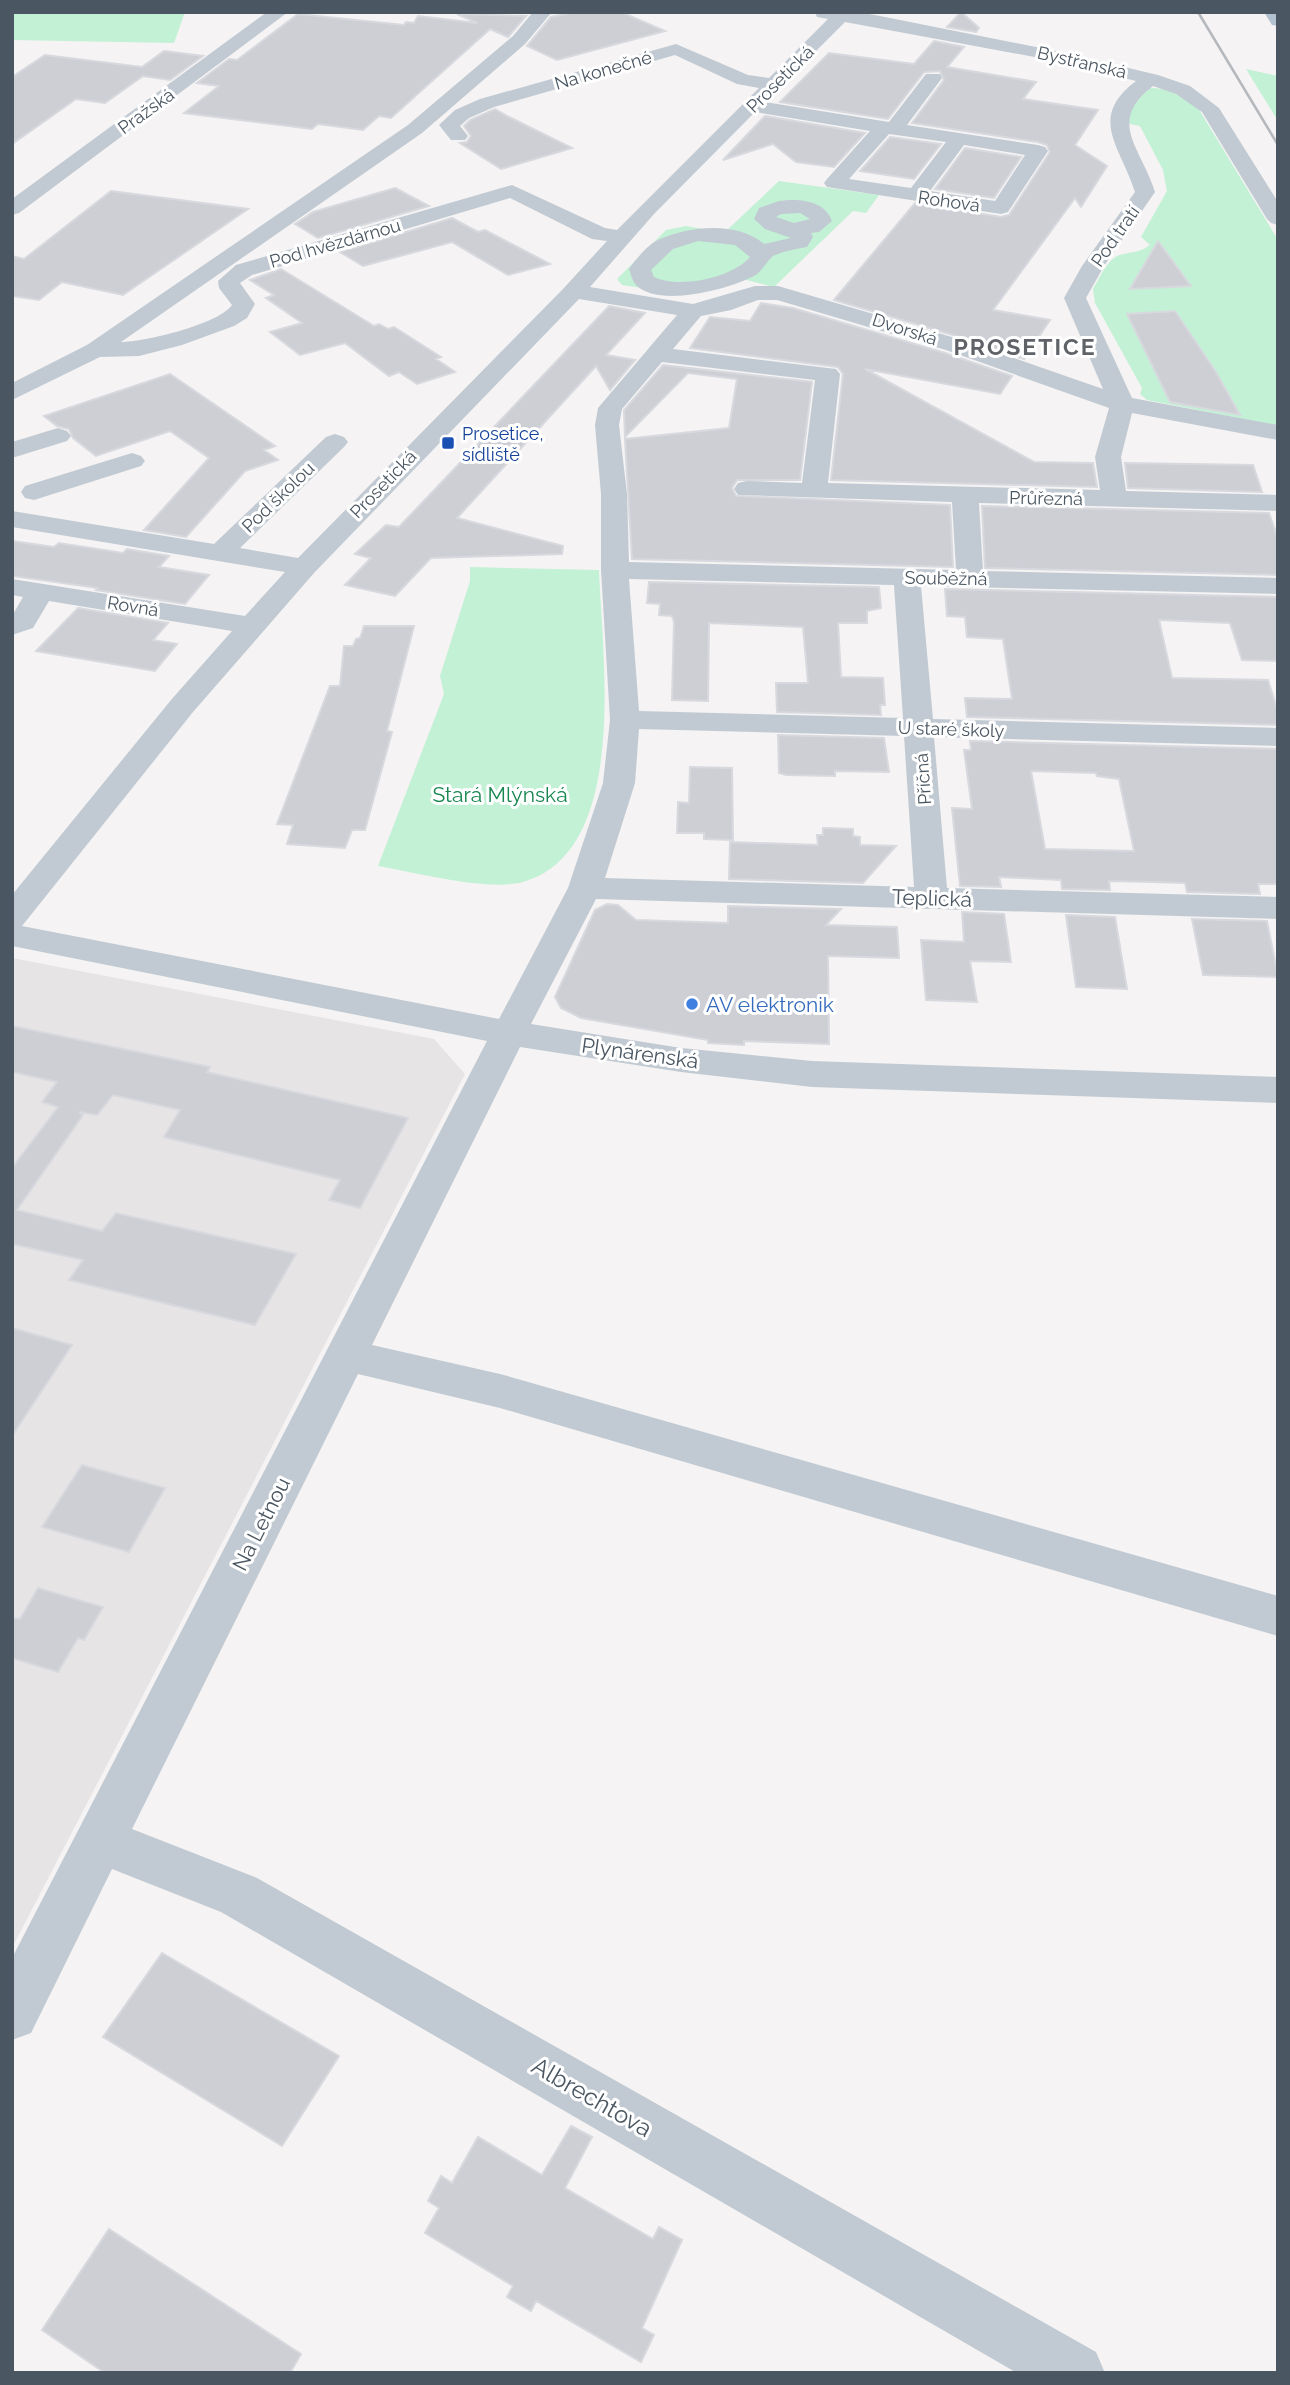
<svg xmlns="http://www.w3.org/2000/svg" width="1290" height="2385" viewBox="0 0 1290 2385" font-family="Raleway,sans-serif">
  <rect width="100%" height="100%" fill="#f5f3f3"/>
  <!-- education -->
  <path fill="#e6e4e5" d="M 12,958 L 434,1039 L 465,1074 L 12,1948 Z"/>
  <!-- green -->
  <path fill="#c3f1d5" d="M 12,12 L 185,12 L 174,43 L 12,40 Z
    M 1246,69 L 1278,76 L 1278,121 Z
    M 1150,88 C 1169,87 1183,98 1198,108 L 1278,240 L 1278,426 L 1147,400 L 1140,394 L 1142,388 L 1095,303 L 1093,289 C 1099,279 1106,262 1117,256 C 1129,251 1139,254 1150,245 L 1141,237 L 1167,191 L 1163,170 L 1140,126 L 1125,123 L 1128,109 Z
    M 779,181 L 879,195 L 866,213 L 853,211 L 774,287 L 739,278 L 688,295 L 622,285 L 617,279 L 666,230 L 686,226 L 724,233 Z
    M 470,567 L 599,570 C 602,654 630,848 526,881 C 491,893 415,872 378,866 L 444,694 L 440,676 L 470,581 Z"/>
  <!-- building -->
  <path fill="#cdcfd5" stroke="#d7d9de" stroke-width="2" fill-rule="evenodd" d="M 575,12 L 621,12 L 665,31 L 557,60 L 527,46 L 551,17 Z
    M 961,12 L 979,28 L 976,32 L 947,27 Z
    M 298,14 L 404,25 L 406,22 L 414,23 L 418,16 L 477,23 L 457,14 L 526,16 L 508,37 L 490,29 L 391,118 L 379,116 L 363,130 L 318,124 L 312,129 L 184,113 L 219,86 L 197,83 L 229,59 L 237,60 Z
    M 934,41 L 964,47 L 947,67 L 1036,82 L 1023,99 L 1098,110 L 1075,145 L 1107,166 L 1081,207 L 1075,198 L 993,310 L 1050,320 L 1024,359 L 963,338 L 834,300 L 915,203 L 1001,217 L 1009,215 L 1050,152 L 1047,145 L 1038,142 L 912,123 L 944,80 L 940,71 L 924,72 L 888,119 L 780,102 L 829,53 L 914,64 Z
    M 164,51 L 203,56 L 170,80 L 143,76 L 105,103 L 76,99 L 12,144 L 12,77 L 45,55 L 142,67 Z
    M 495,109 L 509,117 L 572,148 L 501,169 L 460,143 L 467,142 L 471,136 L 464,126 L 470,120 Z
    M 765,116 L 865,133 L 834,167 L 796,162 L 773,144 L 723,160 Z
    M 890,137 L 941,144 L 914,179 L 860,171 Z
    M 965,148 L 1021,157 L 994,198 L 935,189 Z
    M 395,188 L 429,206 L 318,238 L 295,224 L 313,212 Z
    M 111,191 L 248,209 L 123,295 L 62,282 L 39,300 L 12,296 L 12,256 L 24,259 Z
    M 452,218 L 478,232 L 485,230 L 550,264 L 508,275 L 452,242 L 363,266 L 340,252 Z
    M 1158,241 L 1191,286 L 1130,289 Z
    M 281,269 L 374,326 L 379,324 L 388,329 L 394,327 L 441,357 L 436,359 L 455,372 L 417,384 L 399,372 L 389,376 L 345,343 L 300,355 L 270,332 L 302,323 L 266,298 L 274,295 L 250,280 Z
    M 761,303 L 793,308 L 945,353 L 1012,376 L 1000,394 L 865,369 L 1034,462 L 1093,463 L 1097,487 L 831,480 L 843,374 L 838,367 L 690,348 L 710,317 L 750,321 Z
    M 609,306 L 645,313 L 606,355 L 635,360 L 610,390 L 596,366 L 457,518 L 563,546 L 562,554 L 431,558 L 395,596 L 345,585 L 371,558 L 355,554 L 386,525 L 399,527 Z
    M 1175,311 L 1216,372 L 1240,415 L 1170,402 L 1127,314 Z
    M 663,365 L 812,382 L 800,480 L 737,480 L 732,488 L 736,496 L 950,505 L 953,567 L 632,559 L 625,439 L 729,428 L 737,379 L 688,373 L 625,437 L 624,410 Z
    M 170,374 L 275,446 L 264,450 L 278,460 L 245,471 L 186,537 L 144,530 L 209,458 L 170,431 L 96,456 L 73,438 L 69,429 L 57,426 L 44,416 Z
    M 1125,463 L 1253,465 L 1262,492 L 1128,488 Z
    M 982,506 L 1269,513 L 1278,539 L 1278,575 L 985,568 Z
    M 12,541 L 54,547 L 59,543 L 123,553 L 127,549 L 169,556 L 159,567 L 209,575 L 185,604 L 96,590 L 98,588 L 12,576 Z
    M 649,582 L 879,587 L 881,608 L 867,611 L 867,623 L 838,623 L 841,677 L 883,678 L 885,705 L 880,705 L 881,715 L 777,712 L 776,683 L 808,683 L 803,627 L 709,623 L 708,701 L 672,700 L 674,622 L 672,616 L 659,615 L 660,604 L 647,603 Z
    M 945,589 L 1278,597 L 1278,661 L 1242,660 L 1230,623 L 1159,620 L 1172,678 L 1268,680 L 1278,712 L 1278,725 L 967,717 L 965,698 L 1012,699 L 1003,639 L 967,637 L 965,617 L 947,616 Z
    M 78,608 L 168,623 L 153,640 L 177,644 L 155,671 L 36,651 Z
    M 364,626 L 414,626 L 387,731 L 392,732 L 365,830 L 352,830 L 345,848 L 287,844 L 293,825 L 277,824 L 330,686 L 340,686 L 344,646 L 353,646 L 356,639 L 360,638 Z
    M 778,735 L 884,738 L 889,772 L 835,771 L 835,776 L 786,775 L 779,773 Z
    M 970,741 L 1278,749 L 1278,884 L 1258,884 L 1260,894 L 1187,892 L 1185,883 L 1153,882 L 1109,881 L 1110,890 L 1062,889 L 1061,880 L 999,877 L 1001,887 L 960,886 L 952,808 L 972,809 L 964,750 L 971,750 ZM 1031,771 L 1096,773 L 1097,776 L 1119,779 L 1134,851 L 1045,849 Z
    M 690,767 L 732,768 L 733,840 L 704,839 L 704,833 L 677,833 L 678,802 L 689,803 Z
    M 823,828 L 853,829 L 853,836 L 860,837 L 860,845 L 896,846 L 863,883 L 729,879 L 730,842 L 818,845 L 817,835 L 823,835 Z
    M 607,904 L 618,905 L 636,920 L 728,923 L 728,906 L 841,909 L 826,925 L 897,927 L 899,958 L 828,956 L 829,1044 L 744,1041 L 744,1045 L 708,1043 L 708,1040 L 581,1018 L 561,1008 L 555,997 L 595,910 Z
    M 962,912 L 1004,914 L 1011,962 L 970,961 L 977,1002 L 926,1000 L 921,940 L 964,942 Z
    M 1066,915 L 1115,917 L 1127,989 L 1076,987 Z
    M 1192,919 L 1267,921 L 1278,977 L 1203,975 Z
    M 12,1026 L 210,1067 L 207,1072 L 408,1118 L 360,1208 L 329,1200 L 340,1180 L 164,1137 L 180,1110 L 113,1095 L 97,1115 L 79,1112 L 83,1115 L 17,1210 L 102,1231 L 116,1213 L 296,1254 L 255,1325 L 69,1280 L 83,1260 L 12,1244 L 12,1168 L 58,1107 L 42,1102 L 57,1082 L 12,1072 Z
    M 12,1328 L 72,1345 L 12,1436 Z
    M 82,1465 L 165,1488 L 129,1552 L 42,1527 Z
    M 38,1588 L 103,1607 L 84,1640 L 78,1638 L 58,1672 L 12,1658 L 12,1618 L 20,1619 Z
    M 162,1953 L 339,2056 L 282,2146 L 103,2037 Z
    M 571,2126 L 592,2137 L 565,2188 L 653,2239 L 659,2227 L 682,2240 L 642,2328 L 654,2335 L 641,2362 L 536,2301 L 531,2311 L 507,2297 L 513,2286 L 425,2233 L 439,2208 L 428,2201 L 441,2176 L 452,2183 L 478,2137 L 542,2175 Z
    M 109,2229 L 301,2354 L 290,2373 L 105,2373 L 42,2330 Z"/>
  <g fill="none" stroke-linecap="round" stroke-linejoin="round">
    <!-- minor -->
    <path fill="#c1cad2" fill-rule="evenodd" d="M 267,12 L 288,12 L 19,213 L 12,215 L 12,199 Z
      M 533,12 L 552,12 L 525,44 L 422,133 L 121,342 C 145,342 219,324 232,305 L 219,288 L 218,281 L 236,265 L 512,185 L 605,228 L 617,230 L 759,88 L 737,84 L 675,55 L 494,107 L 469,118 L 460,126 L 468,136 L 465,140 L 451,140 L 439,125 L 455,110 L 480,99 L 676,44 L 748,75 L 769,78 L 828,19 L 817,17 L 815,12 L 859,12 L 890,18 L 1056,51 L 1158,75 L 1190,86 L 1219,108 L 1278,202 L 1278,225 L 1271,223 L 1267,219 L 1202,112 L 1176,94 L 1153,86 C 1106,122 1141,147 1155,192 L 1104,266 L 1086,298 L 1132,398 L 1278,425 L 1278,440 L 1132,413 L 1121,457 L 1126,491 L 1278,495 L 1278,511 L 979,503 L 983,571 L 1278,578 L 1278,594 L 921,586 L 933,719 L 1278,728 L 1278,746 L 934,737 L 947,888 L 1278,897 L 1278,919 L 596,899 L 531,1024 L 681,1048 L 812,1061 L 1278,1077 L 1278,1103 L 812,1087 L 681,1072 L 520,1047 L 372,1345 L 500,1374 L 1278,1596 L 1278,1636 L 500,1408 L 358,1374 L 132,1829 L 257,1878 L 1096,2352 L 1105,2373 L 1017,2373 L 221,1912 L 112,1869 L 31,2033 L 12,2040 L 12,1958 L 487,1041 L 12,946 L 12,895 L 171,700 L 232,631 L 49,601 L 33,628 L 12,635 L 12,616 L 23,597 L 12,595 L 12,579 L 245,616 L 285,572 L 12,527 L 12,511 L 214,544 L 326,437 L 335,434 L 344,437 L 348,442 L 344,447 L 240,548 L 298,558 L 563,289 L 607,241 L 592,239 L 510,198 L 252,275 L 240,283 L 255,304 L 247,318 L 234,326 L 182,345 L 139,356 L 100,357 L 12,400 L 12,383 L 87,345 L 408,125 L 513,36 ZM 845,22 L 1056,61 L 1136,81 C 1087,118 1121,147 1135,192 L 1082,266 L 1064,298 L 1103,389 L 962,340 L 778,286 L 755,286 L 693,304 L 590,287 L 654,214 L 755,112 L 870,131 L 827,179 L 824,183 L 827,187 L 1001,214 L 1008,212 L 1048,151 L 1045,147 L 1038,145 L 907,125 L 942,78 L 940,74 L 926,74 L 889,122 L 765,102 ZM 889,134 L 946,142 L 911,188 L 849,179 ZM 964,145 L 1025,155 L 995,201 L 930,191 ZM 579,299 L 677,315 L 598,408 L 595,425 L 601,494 L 601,570 L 610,720 L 603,783 L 568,888 L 499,1019 L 22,926 L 193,712 L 314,573 ZM 758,300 L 777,300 L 946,350 L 1109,408 L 1095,457 L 1100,490 L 828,483 L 840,374 L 836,369 L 673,349 L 701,316 L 731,310 ZM 662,362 L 815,380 L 802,483 L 747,481 L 738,483 L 734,489 L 738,495 L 952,502 L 956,570 L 629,562 L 627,494 L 619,425 L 622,409 ZM 629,579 L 894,585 L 903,718 L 639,711 ZM 639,729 L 904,736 L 914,887 L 605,878 L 635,783 Z
      M 779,201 C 798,198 825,200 832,221 L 819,232 L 811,233 L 813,237 L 807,247 C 796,249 785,251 775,255 C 769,257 763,271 754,276 C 729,289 657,309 635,284 C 632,280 631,274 629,269 C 636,259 649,243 660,239 C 690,226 738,221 764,244 L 791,238 L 765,229 L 754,219 L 759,208 ZM 800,213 L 810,219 L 794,223 L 776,217 L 781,214 ZM 698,241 L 735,245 L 750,257 C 732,278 679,289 654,277 L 651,270 L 673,249 Z
      M 58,428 L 67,431 L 71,436 L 67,441 L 12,458 L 12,442 Z
      M 132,453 L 141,456 L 145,461 L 141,466 L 34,500 L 25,498 L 21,492 L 25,486 Z"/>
    <!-- major -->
    <path fill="#b3c2d1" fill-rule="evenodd" d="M 1264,12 L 1278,12 L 1278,26 L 1272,25 Z"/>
    <!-- rail -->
    <path stroke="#b5b8bd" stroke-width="2.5" d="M 1198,12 L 1278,145"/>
  </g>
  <!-- markers -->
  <rect fill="#1a4fb4" stroke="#fff" stroke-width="2.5" x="441" y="436" width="14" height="14" rx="3.5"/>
  <circle fill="#3f7fe0" stroke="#fff" stroke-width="2.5" cx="692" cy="1004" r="7"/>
  <g text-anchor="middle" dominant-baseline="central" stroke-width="6" stroke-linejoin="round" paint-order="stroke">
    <!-- far-street labels -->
    <g font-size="18" fill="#4a5661" stroke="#fff">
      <text transform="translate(1082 62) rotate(13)">Bystřanská</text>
      <text transform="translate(603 70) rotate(-16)">Na konečné</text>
      <text transform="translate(780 79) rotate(-45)">Prosetická</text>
      <text transform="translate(146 111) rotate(-36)">Pražská</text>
      <text transform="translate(949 201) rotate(8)">Rohová</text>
      <text transform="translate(1115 236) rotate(-55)">Pod tratí</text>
      <text transform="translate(335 243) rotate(-16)">Pod hvězdárnou</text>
      <text transform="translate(905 329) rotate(18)">Dvorská</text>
      <text transform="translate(383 484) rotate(-46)">Prosetická</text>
      <text transform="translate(278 497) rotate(-44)">Pod školou</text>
      <text transform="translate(1046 498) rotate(1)">Průřezná</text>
      <text transform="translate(946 578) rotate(1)">Souběžná</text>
      <text transform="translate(133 606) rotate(9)">Rovná</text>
      <text transform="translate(951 729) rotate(2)">U staré školy</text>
      <text transform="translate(923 779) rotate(-94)">Příčná</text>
    </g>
    <!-- far-transit labels -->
    <g font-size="18" fill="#164399" stroke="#fff" text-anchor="start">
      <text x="462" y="433">Prosetice,<tspan x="462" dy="21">sídliště</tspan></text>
    </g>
    <!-- park labels -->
    <g font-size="21" fill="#17864f" stroke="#fff">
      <text x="500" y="794">Stará Mlýnská</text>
    </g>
    <!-- street labels -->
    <g font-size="21" fill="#4a5661" stroke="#fff">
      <text transform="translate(932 898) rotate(2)">Teplická</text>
      <text transform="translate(640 1053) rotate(8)">Plynárenská</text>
      <text transform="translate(261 1524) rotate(-63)">Na Letnou</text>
    </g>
    <!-- shop labels -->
    <g font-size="21" fill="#366cbe" stroke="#fff" text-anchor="start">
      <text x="706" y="1004">AV elektronik</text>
    </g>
    <!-- far-district labels -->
    <g font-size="23" font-weight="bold" letter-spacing="2" fill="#5f6368" stroke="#fff">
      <text x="1025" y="346">PROSETICE</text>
    </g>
    <!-- near-street labels -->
    <g font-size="24" fill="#4a5661" stroke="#fff">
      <text transform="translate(592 2097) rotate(30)">Albrechtova</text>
    </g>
  </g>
  <!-- border -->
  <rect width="1290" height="2385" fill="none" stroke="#4a5661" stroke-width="28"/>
</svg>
